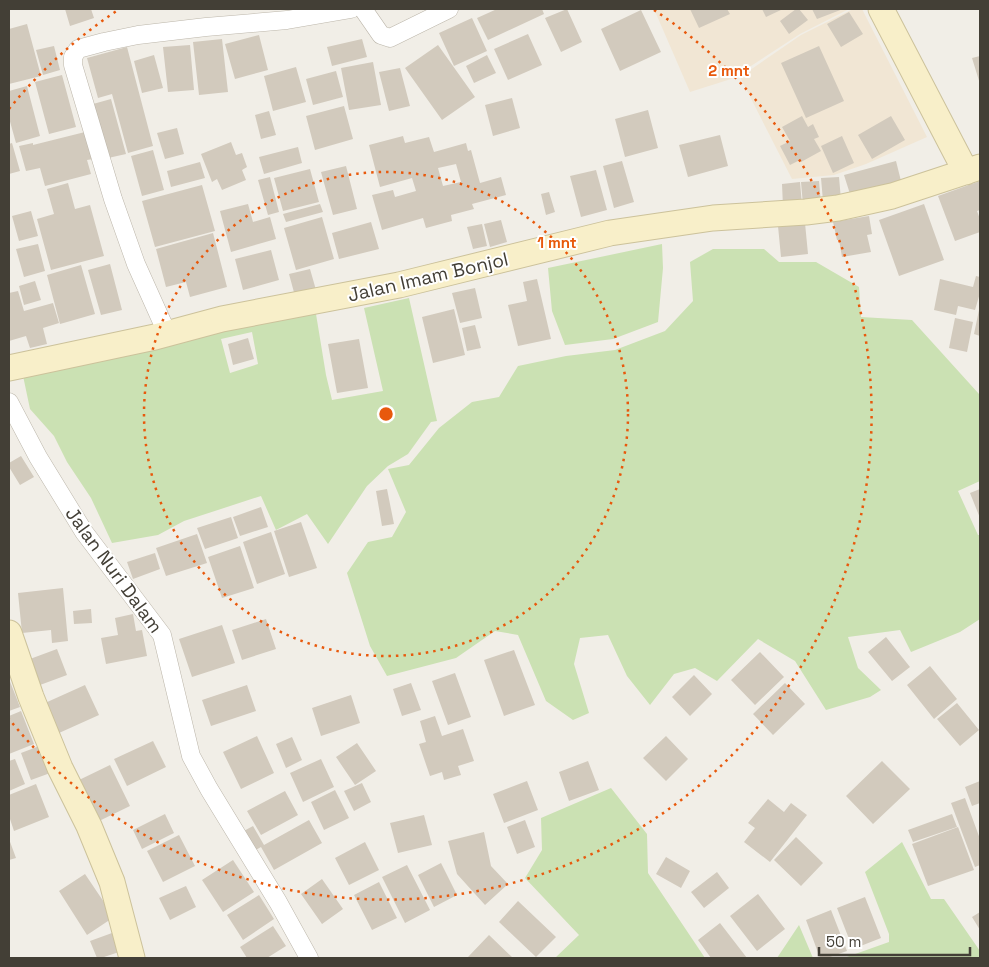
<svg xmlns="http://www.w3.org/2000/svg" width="989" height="967" viewBox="0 0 989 967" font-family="'Space Grotesk',sans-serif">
  <rect width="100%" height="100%" fill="#f1eee7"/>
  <!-- commercial -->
  <path fill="#f1e6d4" d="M 654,9 L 849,9 L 800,34 L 731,79 L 690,92 Z
    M 853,9 L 862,9 L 927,137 L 866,164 L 834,175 L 792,179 L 740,77 L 801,35 Z"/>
  <!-- green -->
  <path fill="#cbe1b3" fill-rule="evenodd" d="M 662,244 L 663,268 L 658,322 L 613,339 L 565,345 L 552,311 L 548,268 Z
    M 713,249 L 764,249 L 779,262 L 816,262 L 859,287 L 861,317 L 912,320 L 979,394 L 980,398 L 980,481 L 958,491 L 978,535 L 980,535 L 980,619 L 960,632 L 911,652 L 900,630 L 848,637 L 858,668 L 881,690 L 870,697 L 826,710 L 795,661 L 758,639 L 717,681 L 695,668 L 674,674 L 650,705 L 627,676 L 608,635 L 580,638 L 574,664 L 589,713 L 573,720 L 546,701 L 518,635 L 495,631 L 456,658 L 387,676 L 370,646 L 347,573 L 368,542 L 392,537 L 406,512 L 388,469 L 409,465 L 439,428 L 472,402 L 499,397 L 518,366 L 566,356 L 615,350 L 665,331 L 693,301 L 690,262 Z
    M 409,298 L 437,421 L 431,422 L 408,454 L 388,466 L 367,486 L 328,544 L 307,514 L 276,530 L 261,496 L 184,521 L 158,535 L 112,543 L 91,498 L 67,462 L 54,436 L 30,409 L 22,371 L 265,320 L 316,314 L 326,375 L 332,400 L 383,391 L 364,308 ZM 252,332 L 258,364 L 230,373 L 221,339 Z
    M 611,788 L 647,834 L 648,873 L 705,958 L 555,958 L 579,935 L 525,878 L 542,850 L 541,818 Z
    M 902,842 L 931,899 L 944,899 L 980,951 L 980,958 L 844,958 L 889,942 L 889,934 L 865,872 Z
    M 799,925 L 813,958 L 777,958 Z"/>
  <!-- building -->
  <path fill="#d2cabd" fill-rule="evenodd" d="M 65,9 L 91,9 L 94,18 L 70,26 Z
    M 497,9 L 542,9 L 544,14 L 488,40 L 477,18 Z
    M 567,9 L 582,42 L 561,52 L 545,18 Z
    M 690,9 L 727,9 L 730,14 L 699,28 Z
    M 762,9 L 783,9 L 766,17 Z
    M 796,9 L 799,9 L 808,20 L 789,34 L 780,21 Z
    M 812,9 L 843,9 L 817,19 Z
    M 641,10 L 661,52 L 620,71 L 601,29 Z
    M 849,12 L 863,34 L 841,47 L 827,24 Z
    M 472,18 L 487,51 L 454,66 L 439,33 Z
    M 27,24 L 41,76 L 9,84 L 9,29 Z
    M 528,34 L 542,65 L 508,80 L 494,49 Z
    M 259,35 L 268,70 L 235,79 L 225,44 Z
    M 222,39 L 228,92 L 199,95 L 193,42 Z
    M 362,39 L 367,57 L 332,66 L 327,47 Z
    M 190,45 L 194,90 L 168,92 L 163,47 Z
    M 438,45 L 475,97 L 442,120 L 405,68 Z
    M 54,46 L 60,70 L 43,75 L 36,50 Z
    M 819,46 L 844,101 L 806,118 L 781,63 Z
    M 127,47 L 153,146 L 128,153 L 112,94 L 98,98 L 87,58 Z
    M 154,55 L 163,88 L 142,93 L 134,61 Z
    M 487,55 L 496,73 L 474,83 L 466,66 Z
    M 980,56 L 980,84 L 972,58 Z
    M 373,62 L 381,105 L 349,110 L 341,68 Z
    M 296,67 L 306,102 L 273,111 L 264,76 Z
    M 400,68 L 410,106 L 389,111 L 379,72 Z
    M 336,71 L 343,97 L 313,105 L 306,79 Z
    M 62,75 L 76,127 L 49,134 L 35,82 Z
    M 27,86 L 40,136 L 16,143 L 9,118 L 9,91 Z
    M 512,98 L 520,128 L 493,136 L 485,105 Z
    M 111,99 L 126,154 L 108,158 L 93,104 Z
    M 344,106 L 353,139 L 315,150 L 306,116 Z
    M 648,110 L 658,148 L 625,157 L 615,119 Z
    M 269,111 L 276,135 L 261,139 L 255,115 Z
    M 802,116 L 808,127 L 813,124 L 819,137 L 814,139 L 821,151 L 801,162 L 800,160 L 790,165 L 780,146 L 790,141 L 782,127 Z
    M 891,116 L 905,140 L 872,159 L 858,135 Z
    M 177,128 L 184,154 L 165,159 L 157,133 Z
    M 85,132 L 93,159 L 87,160 L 91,174 L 45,186 L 40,168 L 26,171 L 19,146 L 33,143 L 33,145 Z
    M 720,135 L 728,166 L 688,177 L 679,145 Z
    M 403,136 L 405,143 L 429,137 L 434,152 L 466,143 L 468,151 L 471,150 L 480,183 L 501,177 L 506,195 L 472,204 L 474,209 L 451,215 L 452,221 L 426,228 L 423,218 L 382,230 L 372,195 L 393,190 L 395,197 L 416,191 L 412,178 L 380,187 L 369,145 ZM 456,164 L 461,182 L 443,186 L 438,168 Z
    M 842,136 L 854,163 L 833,173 L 821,146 Z
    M 231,142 L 236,155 L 242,153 L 247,167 L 242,170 L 246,180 L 222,190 L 217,179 L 212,182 L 201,154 Z
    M 12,143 L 20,171 L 9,174 L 9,144 Z
    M 298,147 L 302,163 L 264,174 L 259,157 Z
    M 153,150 L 164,190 L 142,196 L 131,156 Z
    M 622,161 L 634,202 L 614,208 L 603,166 Z
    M 896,161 L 901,181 L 850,194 L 844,175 Z
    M 200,162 L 205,178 L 171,187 L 167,171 Z
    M 346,166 L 357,209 L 333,215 L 321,172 Z
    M 310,169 L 319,202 L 283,211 L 274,178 Z
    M 596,170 L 607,210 L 581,217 L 570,176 Z
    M 270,177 L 279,212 L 268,215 L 258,180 Z
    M 839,177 L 841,200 L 823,201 L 821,178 Z
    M 819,181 L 821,204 L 803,205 L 801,182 Z
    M 980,181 L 980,210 L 977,211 L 980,219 L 980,232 L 955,241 L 938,196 Z
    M 800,182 L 802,205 L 783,207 L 782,184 Z
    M 68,183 L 75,209 L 90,205 L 104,256 L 51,270 L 37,219 L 54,214 L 47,189 Z
    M 202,185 L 215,231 L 155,247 L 142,201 Z
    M 549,192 L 555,212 L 546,215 L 541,194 Z
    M 248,204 L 253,222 L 270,217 L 276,239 L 231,252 L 220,211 Z
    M 320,204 L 323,212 L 286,222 L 283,214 Z
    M 924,204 L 944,260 L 899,276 L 879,220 Z
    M 31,211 L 38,236 L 19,241 L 12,216 Z
    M 869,216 L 872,234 L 867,235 L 871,252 L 842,257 L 839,240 L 837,240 L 833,222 Z
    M 322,217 L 334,259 L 296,270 L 284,228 Z
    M 501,220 L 507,242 L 490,247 L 484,224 Z
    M 371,222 L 379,249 L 339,259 L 332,233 Z
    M 805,223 L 808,254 L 781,257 L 778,226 Z
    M 482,224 L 487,246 L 473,249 L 467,227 Z
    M 213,233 L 227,287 L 190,297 L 186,282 L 166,287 L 156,249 Z
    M 38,244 L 45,271 L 24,277 L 16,249 Z
    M 271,250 L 279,280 L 243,290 L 235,259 Z
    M 110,264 L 122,310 L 101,315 L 88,270 Z
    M 81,265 L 95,314 L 60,324 L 47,275 Z
    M 310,269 L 316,290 L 295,296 L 289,274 Z
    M 976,276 L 980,277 L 980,293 L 975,310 L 958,306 L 956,315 L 934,310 L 940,279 L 973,287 Z
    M 537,279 L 551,339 L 518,346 L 508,305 L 527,301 L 523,282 Z
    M 35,281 L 41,300 L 24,305 L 19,286 Z
    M 475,288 L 482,318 L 460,323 L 452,293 Z
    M 18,291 L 24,311 L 53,303 L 59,323 L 43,328 L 47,344 L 30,348 L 26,336 L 9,341 L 9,293 Z
    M 454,309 L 465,355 L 433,363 L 422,317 Z
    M 979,310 L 980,311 L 980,336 L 974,334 Z
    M 955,318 L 973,322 L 967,352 L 949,348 Z
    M 475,325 L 481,348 L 467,351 L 462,328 Z
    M 248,338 L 254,359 L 233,365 L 228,344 Z
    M 359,339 L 368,388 L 337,393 L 328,344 Z
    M 21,456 L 34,477 L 20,485 L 9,467 L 9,463 Z
    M 387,489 L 394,524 L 382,526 L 376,491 Z
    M 980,489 L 980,518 L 970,493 Z
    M 261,507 L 268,527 L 240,536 L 233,517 Z
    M 231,517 L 238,538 L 205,549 L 197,528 Z
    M 301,522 L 317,568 L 289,577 L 274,531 Z
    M 271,532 L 285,574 L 257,584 L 243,542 Z
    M 197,534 L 207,563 L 166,576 L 156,548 Z
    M 240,546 L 254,588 L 222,598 L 208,557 Z
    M 155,553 L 160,569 L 133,579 L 127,562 Z
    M 63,588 L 68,641 L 52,643 L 51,630 L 22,633 L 18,593 Z
    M 91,609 L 92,623 L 74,624 L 73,611 Z
    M 133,614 L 136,631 L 142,630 L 147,656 L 106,664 L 101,638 L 118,635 L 115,618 Z
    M 266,619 L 276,649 L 242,660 L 232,630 Z
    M 222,625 L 235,663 L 192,677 L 179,639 Z
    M 886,637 L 910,667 L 892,681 L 868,652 Z
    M 57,649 L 67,675 L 40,685 L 30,659 Z
    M 514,650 L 535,705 L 504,716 L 484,660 Z
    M 760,652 L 784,677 L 755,705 L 731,680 Z
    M 930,666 L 957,699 L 934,719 L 907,685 Z
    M 455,673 L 471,717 L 448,725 L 432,681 Z
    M 694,675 L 712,694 L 690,716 L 672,697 Z
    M 9,679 L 20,707 L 9,711 Z
    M 411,683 L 421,710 L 402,716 L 393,689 Z
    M 785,683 L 805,704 L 773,735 L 753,714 Z
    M 85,685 L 99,715 L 59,733 L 45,703 Z
    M 247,685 L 256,711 L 211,726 L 202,700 Z
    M 351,695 L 360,723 L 321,736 L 312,708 Z
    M 957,703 L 979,730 L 960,746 L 937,719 Z
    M 21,711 L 34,744 L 9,754 L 9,716 Z
    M 435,716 L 442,736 L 463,729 L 474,761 L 458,766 L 461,775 L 444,780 L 442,772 L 430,776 L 419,744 L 426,742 L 420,721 Z
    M 257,736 L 274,773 L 241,789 L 223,752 Z
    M 666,736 L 688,759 L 666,781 L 643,758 Z
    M 292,737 L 302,760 L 286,768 L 276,744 Z
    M 153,741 L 166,767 L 127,786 L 114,759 Z
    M 357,743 L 376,771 L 355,785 L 336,757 Z
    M 42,745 L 53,772 L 31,780 L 21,753 Z
    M 15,759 L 25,784 L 9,791 L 9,761 Z
    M 321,759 L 334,787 L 303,802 L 290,773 Z
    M 588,761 L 599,790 L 569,801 L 559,772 Z
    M 882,761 L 910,789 L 873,824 L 846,796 Z
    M 110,765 L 130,806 L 97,822 L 77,781 Z
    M 527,781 L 538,810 L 504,823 L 493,794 Z
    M 980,781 L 980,803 L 972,806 L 965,787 Z
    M 362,783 L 371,802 L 354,811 L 344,791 Z
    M 36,784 L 49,817 L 14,831 L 9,816 L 9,795 Z
    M 335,790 L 349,818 L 324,830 L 311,802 Z
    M 285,791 L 298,815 L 261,835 L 247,811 Z
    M 965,798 L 980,839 L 980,865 L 975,867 L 951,803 Z
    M 768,799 L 784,812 L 791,803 L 807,815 L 770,862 L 744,842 L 755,828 L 748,823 Z
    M 165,814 L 174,833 L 142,849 L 133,830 Z
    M 952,814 L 957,827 L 913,842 L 908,830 Z
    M 424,815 L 432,845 L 398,853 L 390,823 Z
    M 309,820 L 322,843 L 274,870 L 261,847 L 252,852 L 242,832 L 253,826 L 264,845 Z
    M 525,820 L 535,847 L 517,854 L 507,827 Z
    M 958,827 L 974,870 L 928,886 L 912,844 Z
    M 484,832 L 491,866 L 508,884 L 485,905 L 457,874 L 448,841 Z
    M 179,835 L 195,866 L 163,882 L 147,851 Z
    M 796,837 L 823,863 L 801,886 L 774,860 Z
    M 9,839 L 16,858 L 9,860 Z
    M 365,842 L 379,870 L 349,885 L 335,858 Z
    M 666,857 L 690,871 L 681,888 L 656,874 Z
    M 233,860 L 254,892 L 223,912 L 202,880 Z
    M 441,863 L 457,895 L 434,907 L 418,875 Z
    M 407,865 L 430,910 L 405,923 L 382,877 Z
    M 717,872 L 729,888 L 704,908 L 691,892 Z
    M 85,874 L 114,917 L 87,935 L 59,891 Z
    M 322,879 L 343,909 L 322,924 L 301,894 Z
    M 379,882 L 397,918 L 372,930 L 354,895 Z
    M 186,886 L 196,907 L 170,920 L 159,898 Z
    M 758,894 L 785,929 L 757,951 L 730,916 Z
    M 259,895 L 274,919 L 243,940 L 227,915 Z
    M 865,897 L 881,938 L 853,949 L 837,908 Z
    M 518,901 L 556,937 L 536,957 L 499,922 Z
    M 831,910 L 847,951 L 827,958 L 820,958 L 806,920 Z
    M 980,912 L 980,930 L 972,917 Z
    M 720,923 L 747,958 L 711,958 L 698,940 Z
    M 273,926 L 286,946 L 267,958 L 247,958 L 240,947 Z
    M 112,933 L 119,952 L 101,958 L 97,958 L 90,941 Z
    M 489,935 L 513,958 L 469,958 L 468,957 Z"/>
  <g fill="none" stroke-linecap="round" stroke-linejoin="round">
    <defs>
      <path id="minor" d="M 363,9 L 381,35 L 390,38 L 449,9
        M 167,333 L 136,264 L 113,199 L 73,65 L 73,57 L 78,49 L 104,42 L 138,35 L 206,27 L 287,20 L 351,9
        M 9,402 L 38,457 L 84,532 L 162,635 L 191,756 L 209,789 L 278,902 L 309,958"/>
      <path id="secondary" d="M 881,9 L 966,172
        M 9,368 L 155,337 L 222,319 L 399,285 L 610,233 L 713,218 L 806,212 L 838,208 L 892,196 L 980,167
        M 9,633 L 31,697 L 60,768 L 89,826 L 112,882 L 132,958"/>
    </defs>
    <!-- minor casing -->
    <use href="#minor" stroke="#bcb6aa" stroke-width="19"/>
    <!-- secondary casing -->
    <use href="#secondary" stroke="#ccc29b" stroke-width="27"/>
    <!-- minor -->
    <use href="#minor" stroke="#fff" stroke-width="18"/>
    <!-- secondary -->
    <use href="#secondary" stroke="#f8efc9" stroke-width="25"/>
  </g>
  <!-- distance rings -->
  <g fill="none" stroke="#e8590c" stroke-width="2.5" stroke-dasharray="2.5 5">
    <circle cx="386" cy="414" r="242"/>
    <path d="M9 109A485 485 0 0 1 118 10M654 10A485 485 0 1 1 9 719"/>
  </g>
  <g text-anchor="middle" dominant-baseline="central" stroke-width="4" stroke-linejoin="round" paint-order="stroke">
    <!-- street labels -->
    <g font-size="19" fill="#433f36" stroke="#fff">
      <text transform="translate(428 277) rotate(-13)">Jalan Imam Bonjol</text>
      <text transform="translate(114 570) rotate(54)">Jalan Nuri Dalam</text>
    </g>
  </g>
  <circle cx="386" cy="414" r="8" fill="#e8590c" stroke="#fff" stroke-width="2.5"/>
  <g font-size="15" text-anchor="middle" font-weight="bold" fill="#e8590c" stroke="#fff" stroke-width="4" stroke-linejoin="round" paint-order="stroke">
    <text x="729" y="76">2 mnt</text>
    <text x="557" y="248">1 mnt</text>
  </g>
  <!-- border -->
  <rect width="989" height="967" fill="none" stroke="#433f36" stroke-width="20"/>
  <!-- scale -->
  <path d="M819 947v8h151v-8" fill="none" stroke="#433f36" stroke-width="2.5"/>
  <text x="826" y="947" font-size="15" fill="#433f36" stroke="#ffffff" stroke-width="4" paint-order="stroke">50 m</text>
</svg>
